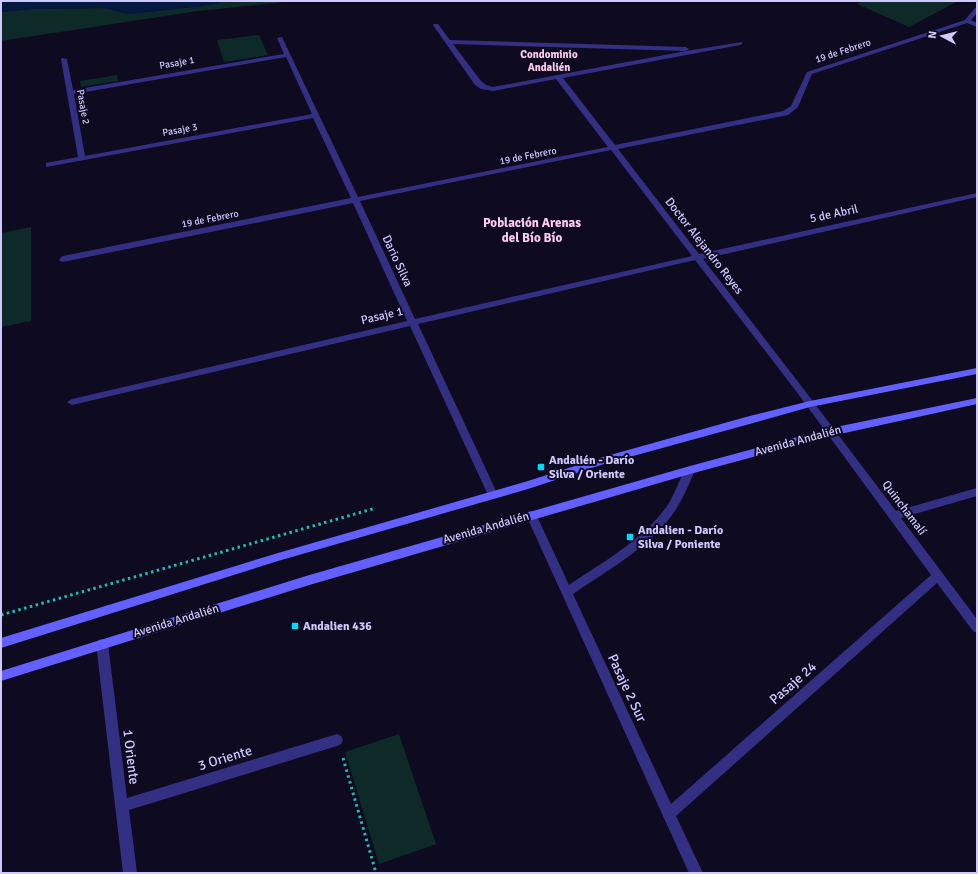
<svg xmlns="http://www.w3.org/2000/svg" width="978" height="874" viewBox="0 0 978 874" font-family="Signika,sans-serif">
  <rect width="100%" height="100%" fill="#0e0a20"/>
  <!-- green -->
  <path fill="#0d2a29" d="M 221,1 L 294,1 L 198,11 L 1,41 L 1,12 L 31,9 L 105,8 C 114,10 121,13 130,14 L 201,6 L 218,3 Z
    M 863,1 L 958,1 L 909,27 L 857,4 Z
    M 259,35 L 268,55 L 224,62 L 217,40 Z
    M 117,75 L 118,81 L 81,87 L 80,81 Z
    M 31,227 L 31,321 L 1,327 L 1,233 Z
    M 399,734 L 436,844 L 379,864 L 345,752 Z"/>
  <!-- water -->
  <path fill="#04193f" d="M 1,1 L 221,1 L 218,3 L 201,6 L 130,14 C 121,13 114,10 105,8 L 31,9 L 1,12 Z"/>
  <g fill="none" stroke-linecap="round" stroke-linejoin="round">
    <!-- path -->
    <path stroke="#20bcb3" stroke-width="3" stroke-dasharray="2.5 3.5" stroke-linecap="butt" d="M 1,615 L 376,508
      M 343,758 L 376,873"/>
    <!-- street -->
    <path fill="#333084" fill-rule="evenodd" d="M 977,7 L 977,13 L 971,20 L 977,23 L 977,27 L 967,23 L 812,74 L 798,107 L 788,115 L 618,149 L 699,254 L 977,193 L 977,197 L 703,259 L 799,383 L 896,511 L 977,488 L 977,496 L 901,518 L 977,619 L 977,633 L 973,631 L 937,583 L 676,816 L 703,873 L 689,873 L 526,515 L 527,512 L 531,511 L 535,512 L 569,585 C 603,562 643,540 667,506 C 675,494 679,480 686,467 L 694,467 L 695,470 C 689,485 683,498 675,511 C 650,547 608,570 573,594 L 671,804 L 931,575 L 793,387 L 695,260 L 418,324 L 498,495 L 497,498 L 489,498 L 488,495 L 410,326 L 72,405 L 67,402 L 72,399 L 407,321 L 353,203 L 63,262 L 60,261 L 59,259 L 63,256 L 351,198 L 313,118 L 46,167 L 46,163 L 78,157 L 61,59 L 62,58 L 67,59 L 73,90 L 284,54 L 277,38 L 282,37 L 358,197 L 608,147 L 556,79 L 493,91 L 481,89 L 475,85 L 433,25 L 434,24 L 438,24 L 450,40 L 686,47 L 689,49 L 686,51 L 742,42 L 742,44 L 740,45 L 563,78 L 615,145 L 783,111 L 791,106 L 807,72 L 965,20 L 975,8 ZM 453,44 L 686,51 L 493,87 L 486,85 L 481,81 ZM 286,57 L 312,114 L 85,156 L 74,94 ZM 611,150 L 692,256 L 415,319 L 360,201 Z
      M 102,639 L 106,640 L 108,644 L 127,798 L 337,734 L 341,736 L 343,740 L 341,744 L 337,746 L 129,810 L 137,873 L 123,873 L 96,644 L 98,640 Z"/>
    <!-- secondary -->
    <path fill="#6460ff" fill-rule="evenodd" d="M 977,368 L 977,374 L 810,407 L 746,425 L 604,464 L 528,489 L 278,561 L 1,648 L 1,638 L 278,553 L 528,481 L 603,457 L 746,417 L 810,401 Z
      M 977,398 L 977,404 L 831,436 L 690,474 L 306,586 L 1,681 L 1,671 L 306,576 L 690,466 L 831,428 Z"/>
  </g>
  <!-- markers -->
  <g fill="#00dbf4" stroke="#0e0a20" stroke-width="1.5">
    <rect x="537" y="463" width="8" height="8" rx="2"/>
    <rect x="626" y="533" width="8" height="8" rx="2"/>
    <rect x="291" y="622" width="8" height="8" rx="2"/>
  </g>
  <g text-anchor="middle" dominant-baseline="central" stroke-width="4" stroke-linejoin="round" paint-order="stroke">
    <!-- far-street labels -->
    <g font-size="10" fill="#cfc9ff" stroke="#0e0a20">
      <text transform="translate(843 51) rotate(-18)">19 de Febrero</text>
      <text transform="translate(177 63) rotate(-10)">Pasaje 1</text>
      <text transform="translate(83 107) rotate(80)">Pasaje 2</text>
      <text transform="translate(180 130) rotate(-10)">Pasaje 3</text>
      <text transform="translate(528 156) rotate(-11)">19 de Febrero</text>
      <text transform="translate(210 219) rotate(-11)">19 de Febrero</text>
    </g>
    <!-- far-neighbourhood labels -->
    <g font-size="11" font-weight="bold" fill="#ffcbec" stroke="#0e0a20">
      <text x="549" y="54">Condominio<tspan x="549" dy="13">Andalién</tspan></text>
    </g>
    <!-- street labels -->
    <g font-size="12" fill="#cfc9ff" stroke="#0e0a20">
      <text transform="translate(834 214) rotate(-12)">5 de Abril</text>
      <text transform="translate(704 246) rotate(52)">Doctor Alejandro Reyes</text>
      <text transform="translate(397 261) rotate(65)">Dario Silva</text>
      <text transform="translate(382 316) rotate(-13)">Pasaje 1</text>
      <text transform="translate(798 441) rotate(-15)">Avenida Andalién</text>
      <text transform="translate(904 508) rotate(53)">Quinchamalí</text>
      <text transform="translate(486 528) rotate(-16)">Avenida Andalién</text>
      <text transform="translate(176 621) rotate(-17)">Avenida Andalién</text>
    </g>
    <!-- poi labels -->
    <g font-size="12" font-weight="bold" fill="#cfc9ff" stroke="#0e0a20" text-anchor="start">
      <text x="549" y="460">Andalién - Darío<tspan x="549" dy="14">Silva / Oriente</tspan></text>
      <text x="638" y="530">Andalien - Darío<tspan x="638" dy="14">Silva / Poniente</tspan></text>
      <text x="303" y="626">Andalien 436</text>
    </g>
    <!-- neighbourhood labels -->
    <g font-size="13" font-weight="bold" fill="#ffcbec" stroke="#0e0a20">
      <text x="532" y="223">Población Arenas<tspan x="532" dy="15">del Bío Bío</tspan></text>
    </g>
    <!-- near-street labels -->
    <g font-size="14" fill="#cfc9ff" stroke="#0e0a20">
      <text transform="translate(793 683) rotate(-41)">Pasaje 24</text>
      <text transform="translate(627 688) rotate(65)">Pasaje 2 Sur</text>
      <text transform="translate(131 757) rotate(83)">1 Oriente</text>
      <text transform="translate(225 758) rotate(-17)">3 Oriente</text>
    </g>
  </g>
  <!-- border -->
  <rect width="978" height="874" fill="none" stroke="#cfc9ff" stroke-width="4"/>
  <!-- north arrow -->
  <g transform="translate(942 36) rotate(277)" stroke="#0e0a20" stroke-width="3" paint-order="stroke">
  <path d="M0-3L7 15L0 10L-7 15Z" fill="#cfc9ff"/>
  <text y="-6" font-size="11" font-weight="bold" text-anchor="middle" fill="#cfc9ff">N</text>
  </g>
</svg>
